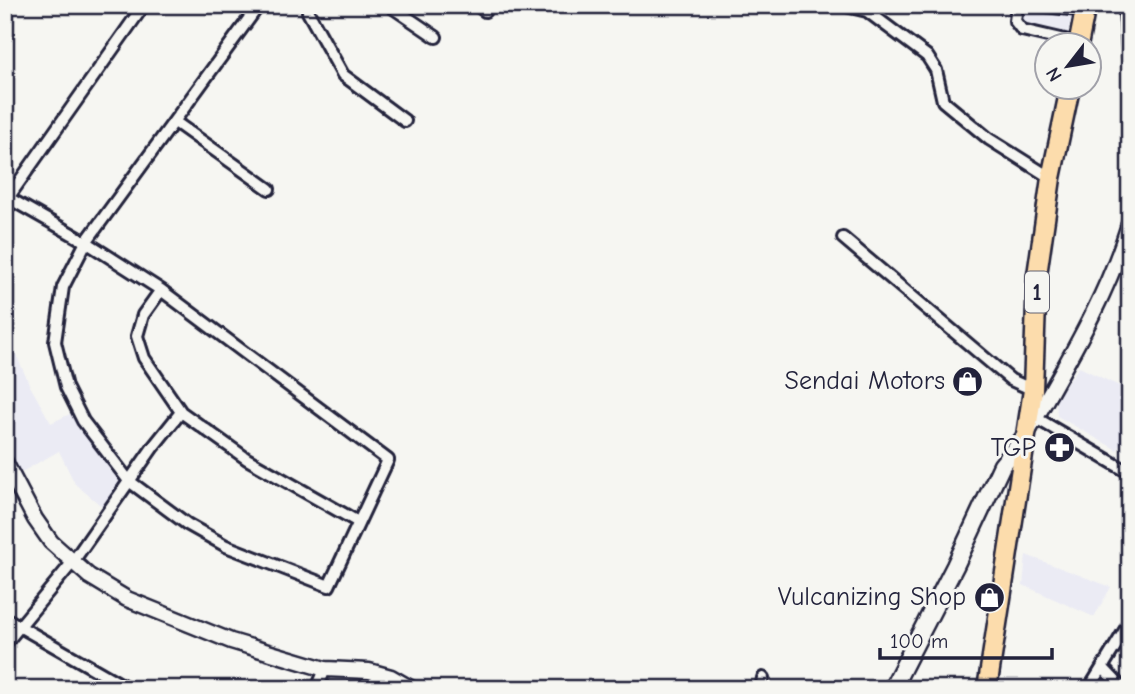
<svg xmlns="http://www.w3.org/2000/svg" width="1135" height="694" viewBox="0 0 1135 694" font-family="'Comic Neue',sans-serif">
  <rect width="100%" height="100%" fill="#f6f6f2"/>
  <filter id="ink" filterUnits="userSpaceOnUse"><feTurbulence type="fractalNoise" baseFrequency=".0143" numOctaves="2"/><feDisplacementMap in="SourceGraphic" scale="14" xChannelSelector="R" yChannelSelector="G"/><feConvolveMatrix kernelMatrix="1 2 1 2 8 2 1 2 1" color-interpolation-filters="sRGB"/></filter>
  <g filter="url(#ink)">
    <!-- built -->
    <path fill="#ebebf4" d="M 1022,5 L 1075,5 L 1065,45 L 1048,46 L 1047,69 L 1038,68 L 1045,45 L 1012,29 Z
      M 5,336 L 8,336 L 30,386 L 51,423 L 74,412 L 112,460 L 124,483 L 104,508 L 75,484 L 59,451 L 18,474 L 5,441 Z
      M 1079,367 L 1130,391 L 1130,430 L 1117,450 L 1057,416 L 1056,398 Z
      M 1026,555 L 1111,587 L 1094,617 L 1023,585 Z"/>
    <g fill="none" stroke-linecap="round" stroke-linejoin="round">
      <defs>
        <path id="minor" d="M 309,5 L 308,12 L 343,75 L 405,121
          M 389,5 L 436,37
          M 477,5 L 485,11
          M 842,5 L 867,11 L 927,56 L 936,70 L 943,101 L 989,139 L 1051,178
          M 1017,5 L 1015,21 L 1022,30 L 1078,43
          M 1039,5 L 1085,11
          M 175,122 L 269,189
          M 5,196 L 86,242 L 161,290 L 388,460 L 329,586 L 226,546 L 187,524 L 129,481 L 83,421 L 66,387 L 55,342 L 63,287 L 86,242 L 259,5
          M 5,202 L 144,5
          M 843,238 L 1011,380 L 1033,390
          M 161,290 L 143,315 L 137,336 L 144,358 L 181,412 L 247,459 L 358,522
          M 1036,418 L 1130,473
          M 5,618 L 129,689
          M 5,644 L 72,563 L 153,447 L 181,412
          M 1103,668 L 1123,689
          M 317,689 L 325,669
          M 761,689 L 763,678
          M 1089,689 L 1130,622"/>
        <path id="tertiary" d="M 1126,5 L 1130,57
          M 1029,430 C 1067,362 1108,296 1130,221
          M 5,462 L 35,519 L 51,542 L 89,576 L 127,599 L 231,641 L 325,669 L 369,671 L 391,677 L 412,689"/>
        <path id="secondary" d="M 892,689 L 955,566 L 1002,465 L 1027,434"/>
        <path id="primary" d="M 1078,46 L 1086,5
          M 987,689 L 1033,390 L 1037,275 L 1051,178 L 1070,88"/>
      </defs>
      <!-- minor casing -->
      <use href="#minor" stroke="#22223b" stroke-width="16"/>
      <!-- tertiary casing -->
      <use href="#tertiary" stroke="#22223b" stroke-width="19"/>
      <!-- secondary casing -->
      <use href="#secondary" stroke="#22223b" stroke-width="21"/>
      <!-- primary casing -->
      <use href="#primary" stroke="#22223b" stroke-width="23"/>
      <!-- minor -->
      <use href="#minor" stroke="#f6f6f2" stroke-width="10"/>
      <!-- tertiary -->
      <use href="#tertiary" stroke="#f6f6f2" stroke-width="14"/>
      <!-- secondary -->
      <use href="#secondary" stroke="#f6f6f2" stroke-width="16"/>
      <!-- primary -->
      <use href="#primary" stroke="#fcdcac" stroke-width="18"/>
    </g>
  </g>
  <!-- icons -->
  <defs>
    <symbol id="shop-disc" viewBox="-11 -11 22 22"><circle r="9.5" fill="#22223b" stroke="#f6f6f2"/><path d="M-5-2.5h2.3a2.7 3.5 0 0 1 5.4 0H5L5.5 6h-11ZM-1.5-2.5h3a1.5 2.3 0 0 0-3 0Z" fill="#fff"/></symbol>
    <symbol id="pharmacy-disc" viewBox="-11 -11 22 22"><circle r="9.5" fill="#22223b" stroke="#f6f6f2"/><path d="M-2-6h4v4h4v4h-4v4h-4v-4h-4v-4h4Z" fill="#fff"/></symbol>
  </defs>
  <g fill-rule="evenodd">
    <use href="#shop-disc" x="950" y="364" width="35" height="35"/>
    <use href="#pharmacy-disc" x="1042" y="430" width="35" height="35"/>
    <use href="#shop-disc" x="972" y="580" width="35" height="35"/>
  </g>
  <g text-anchor="middle" dominant-baseline="central" stroke-width="6" stroke-linejoin="round" paint-order="stroke">
    <!-- shield labels -->
    <rect fill="#f6f6f2" stroke="#626272" stroke-width="2" x="1025" y="271.5" width="24" height="41" rx="5"/>
    <g font-size="24" font-weight="bold" fill="#22223b">
      <text x="1037" y="292">1</text>
    </g>
    <!-- poi labels -->
    <g font-size="26" fill="#22223b" stroke="#f6f6f2" text-anchor="end">
      <text x="945" y="381">Sendai Motors</text>
      <text x="1036" y="448">TGP</text>
      <text x="966" y="597">Vulcanizing Shop</text>
    </g>
  </g>
  <!-- margin -->
  <rect width="1135" height="694" fill="none" stroke="#f6f6f2" stroke-width="28"/>
  <rect x="14" y="14" width="1107" height="666" fill="none" stroke="#22223b" stroke-width="2.5" filter="url(#ink)"/>
  <!-- north arrow -->
  <g transform="translate(1068 66) rotate(239)"><circle r="33" fill="#f6f6f2" stroke="#a1a1a9" stroke-width="2"/>
  <path d="M0-5L12 26L0 18L-12 26Z" fill="#22223b"/>
  <text y="-10" font-size="19" font-weight="bold" text-anchor="middle" fill="#22223b">N</text>
  </g>
  <!-- scale -->
  <path d="M880 648v10h172v-10" fill="none" stroke="#22223b" stroke-width="3.5"/>
  <text x="890" y="648" font-size="21" fill="#22223b" stroke="#f6f6f2" stroke-width="5" paint-order="stroke">100 m</text>
</svg>
